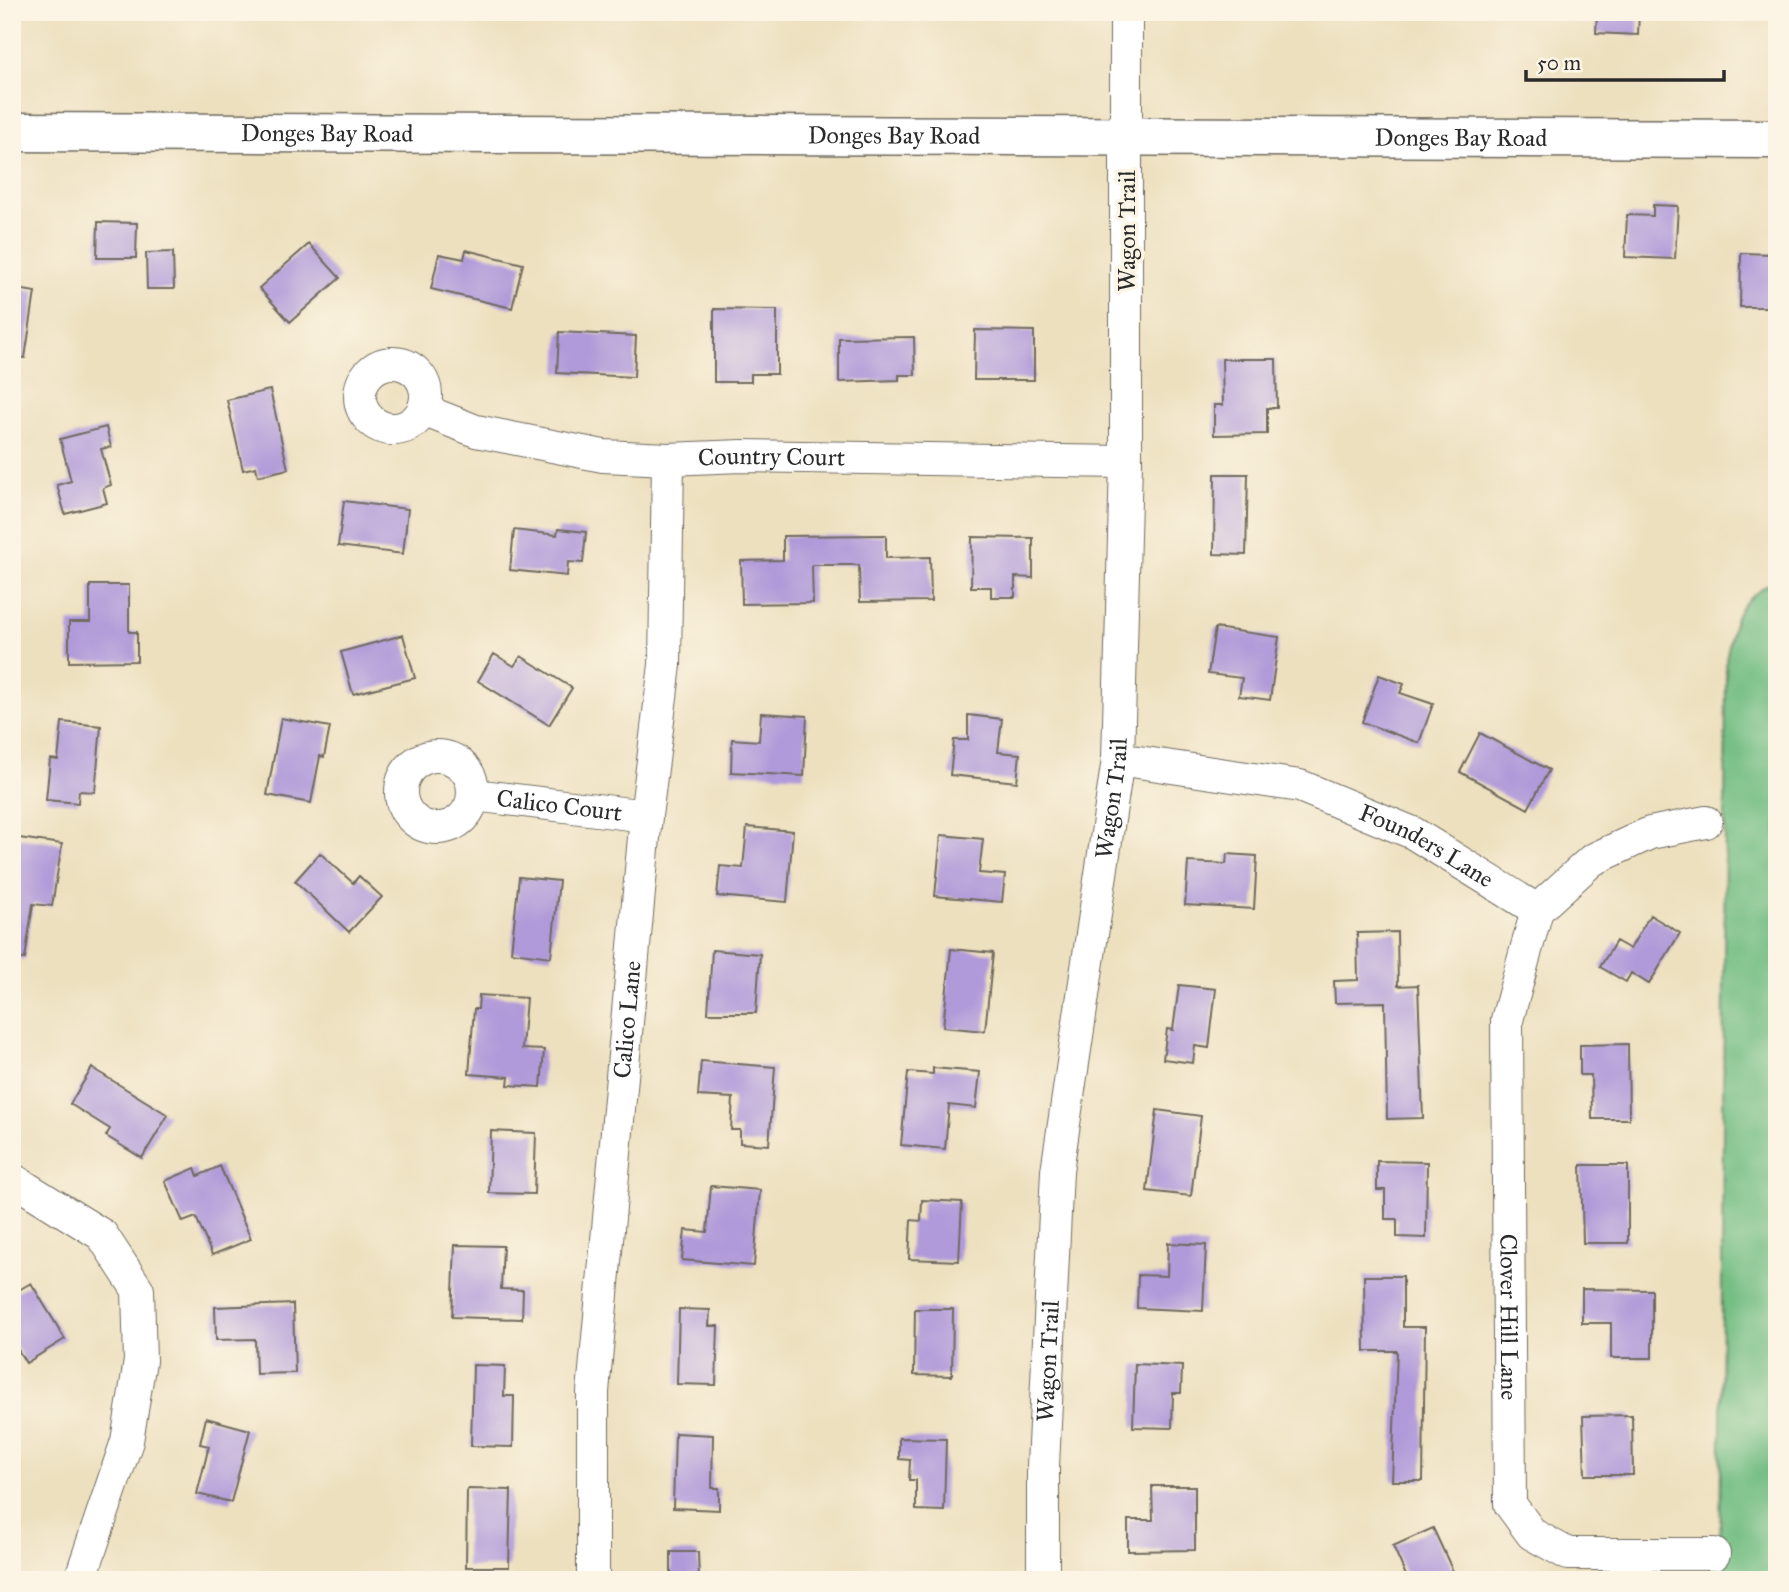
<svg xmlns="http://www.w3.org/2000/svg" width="1789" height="1592" viewBox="0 0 1789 1592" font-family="'IM FELL Great Primer',serif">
  <rect width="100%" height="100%" fill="#fcf5e5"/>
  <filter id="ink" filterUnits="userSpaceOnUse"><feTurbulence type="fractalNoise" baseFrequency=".0143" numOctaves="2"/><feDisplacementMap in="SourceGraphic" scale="14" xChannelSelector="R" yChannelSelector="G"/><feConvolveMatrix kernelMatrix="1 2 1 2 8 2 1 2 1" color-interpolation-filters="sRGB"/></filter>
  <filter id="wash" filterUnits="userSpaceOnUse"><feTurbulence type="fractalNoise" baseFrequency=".00686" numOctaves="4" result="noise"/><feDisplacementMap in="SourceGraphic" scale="28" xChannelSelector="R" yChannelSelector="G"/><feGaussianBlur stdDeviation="1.57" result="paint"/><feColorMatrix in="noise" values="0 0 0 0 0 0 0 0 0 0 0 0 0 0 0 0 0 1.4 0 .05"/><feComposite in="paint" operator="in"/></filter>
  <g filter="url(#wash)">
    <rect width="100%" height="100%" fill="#ede0bf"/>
    <!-- forest -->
    <path fill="#74be84" stroke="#507458" stroke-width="2" d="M 1777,579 L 1777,1580 L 1720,1580 L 1726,660 C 1735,614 1734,604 1777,579 Z"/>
    <g id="blocks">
      <!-- building -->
      <path fill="#b09ad9" d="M 1597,12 L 1639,12 L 1638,35 L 1596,33 Z
        M 1653,205 L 1678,206 L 1675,259 L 1625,257 L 1627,215 L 1653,216 Z
        M 98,222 L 137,223 L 136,258 L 97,258 Z
        M 309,244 L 340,278 L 290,322 L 259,288 Z
        M 466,250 L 523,264 L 512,308 L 431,289 L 439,254 L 464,259 Z
        M 173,252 L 174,289 L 147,289 L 146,253 Z
        M 1741,253 L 1773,254 L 1772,307 L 1740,307 Z
        M 12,288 L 35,292 L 25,358 L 12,357 Z
        M 714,309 L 777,310 L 777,374 L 751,374 L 751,382 L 714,382 Z
        M 975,330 L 1034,331 L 1034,380 L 974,380 Z
        M 559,332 L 636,336 L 634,377 L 557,373 Z
        M 914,337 L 915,375 L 899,375 L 899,380 L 839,382 L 839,338 Z
        M 1222,359 L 1276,359 L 1277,408 L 1267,408 L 1267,434 L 1214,435 L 1214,405 L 1223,405 Z
        M 270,390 L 288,469 L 258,476 L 256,467 L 243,470 L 227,400 Z
        M 106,427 L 111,447 L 101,449 L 111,485 L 103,488 L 107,503 L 65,514 L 57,485 L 71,481 L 60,439 Z
        M 1215,474 L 1248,474 L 1246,555 L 1214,554 Z
        M 344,501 L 408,509 L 403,554 L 338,546 Z
        M 558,529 L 586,532 L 583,563 L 568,562 L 567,576 L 510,570 L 514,530 L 557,535 Z
        M 886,535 L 886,558 L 930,557 L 931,601 L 860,602 L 859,565 L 812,565 L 813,603 L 742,604 L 741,561 L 783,560 L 783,536 Z
        M 972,537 L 1033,538 L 1033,578 L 1015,577 L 1015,597 L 991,597 L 991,587 L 971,587 Z
        M 90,585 L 129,585 L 129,632 L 137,632 L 137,661 L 69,662 L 69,622 L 90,622 Z
        M 1215,628 L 1279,637 L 1270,700 L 1239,696 L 1242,678 L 1208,674 Z
        M 403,635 L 415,678 L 353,694 L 341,652 Z
        M 494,654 L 514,666 L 521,656 L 572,688 L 549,725 L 478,681 Z
        M 1379,675 L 1404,684 L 1400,693 L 1433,704 L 1419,743 L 1362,722 Z
        M 761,713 L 807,716 L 804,776 L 731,772 L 732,739 L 759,741 Z
        M 968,715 L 1002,719 L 998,752 L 1020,754 L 1017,782 L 950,775 L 954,740 L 968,740 Z
        M 281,718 L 330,727 L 324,757 L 320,756 L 311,803 L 267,795 Z
        M 62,722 L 101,726 L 95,792 L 79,791 L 78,803 L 46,800 L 50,759 L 58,760 Z
        M 1480,733 L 1549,770 L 1528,809 L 1460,772 Z
        M 747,827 L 793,831 L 787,902 L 717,896 L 720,866 L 743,868 Z
        M 941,835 L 983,839 L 979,873 L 1005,875 L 1002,902 L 935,896 Z
        M 19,838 L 62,844 L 52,906 L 33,904 L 25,959 L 12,958 L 12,879 Z
        M 320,853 L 353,883 L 359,876 L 382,897 L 349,932 L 295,881 Z
        M 1227,854 L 1257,856 L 1254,909 L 1185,905 L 1188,862 L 1226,864 Z
        M 519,877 L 559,881 L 551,957 L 511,952 Z
        M 1650,915 L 1680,933 L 1649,984 L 1631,973 L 1626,982 L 1600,967 L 1616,941 L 1630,949 Z
        M 1397,932 L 1398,986 L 1418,985 L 1423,1118 L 1387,1119 L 1385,1002 L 1335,1003 L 1334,981 L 1358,980 L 1357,933 Z
        M 951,949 L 993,953 L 985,1031 L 943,1027 Z
        M 712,950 L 760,954 L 756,1013 L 708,1013 Z
        M 1179,985 L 1216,989 L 1209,1048 L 1195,1046 L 1193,1063 L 1163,1059 L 1167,1029 L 1173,1030 Z
        M 479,995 L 526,998 L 522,1049 L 544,1050 L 541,1087 L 508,1085 L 509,1077 L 469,1074 L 474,1009 L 478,1009 Z
        M 1628,1044 L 1629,1119 L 1592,1119 L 1591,1075 L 1580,1075 L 1580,1045 Z
        M 701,1061 L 775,1067 L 769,1145 L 740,1143 L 740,1130 L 731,1130 L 733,1098 L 698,1096 Z
        M 92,1068 L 168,1115 L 142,1158 L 106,1136 L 110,1129 L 70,1104 Z
        M 933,1068 L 980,1072 L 976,1108 L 949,1105 L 945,1149 L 901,1145 L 908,1072 L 933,1074 Z
        M 1157,1110 L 1201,1116 L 1191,1196 L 1147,1191 Z
        M 491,1131 L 536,1133 L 534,1194 L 489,1193 Z
        M 1377,1161 L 1427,1162 L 1426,1238 L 1397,1237 L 1397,1219 L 1385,1219 L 1385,1190 L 1377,1190 Z
        M 1581,1165 L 1628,1165 L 1628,1243 L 1583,1243 Z
        M 220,1166 L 251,1239 L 212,1255 L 196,1217 L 183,1222 L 165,1181 L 195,1168 L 198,1176 Z
        M 711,1186 L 760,1190 L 754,1266 L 682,1260 L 685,1230 L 707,1232 Z
        M 922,1200 L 962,1202 L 959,1261 L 909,1259 L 911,1220 L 921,1221 Z
        M 1168,1243 L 1206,1245 L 1203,1311 L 1137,1308 L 1138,1275 L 1167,1276 Z
        M 455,1245 L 503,1246 L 501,1289 L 523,1290 L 522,1319 L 452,1317 Z
        M 1364,1276 L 1403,1276 L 1403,1327 L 1425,1327 L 1423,1481 L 1392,1481 L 1397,1351 L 1365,1351 Z
        M 31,1283 L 65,1339 L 26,1363 L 12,1340 L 12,1294 Z
        M 1582,1289 L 1652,1290 L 1652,1358 L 1611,1358 L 1611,1323 L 1582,1323 Z
        M 293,1304 L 295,1373 L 256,1374 L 255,1339 L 216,1340 L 215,1307 Z
        M 679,1309 L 710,1310 L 709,1326 L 718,1326 L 716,1385 L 677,1384 Z
        M 915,1309 L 953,1309 L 952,1376 L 914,1375 Z
        M 1135,1364 L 1182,1366 L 1181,1393 L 1173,1393 L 1172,1428 L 1133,1427 Z
        M 473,1365 L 505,1366 L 504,1396 L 514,1396 L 513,1447 L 471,1446 Z
        M 1632,1415 L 1633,1475 L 1585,1475 L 1583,1416 Z
        M 206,1418 L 250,1430 L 231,1502 L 197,1494 L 209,1446 L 200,1444 Z
        M 675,1433 L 713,1435 L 712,1488 L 719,1488 L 719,1510 L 673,1508 Z
        M 899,1438 L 946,1439 L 944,1511 L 916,1510 L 916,1480 L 909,1480 L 910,1460 L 899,1459 Z
        M 1152,1486 L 1195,1486 L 1195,1550 L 1128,1551 L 1128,1520 L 1153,1520 Z
        M 467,1489 L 511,1490 L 509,1567 L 466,1567 Z
        M 1433,1528 L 1457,1580 L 1408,1580 L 1393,1546 Z
        M 671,1552 L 698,1552 L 699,1580 L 671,1580 Z"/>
    </g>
  </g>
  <g filter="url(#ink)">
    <use href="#blocks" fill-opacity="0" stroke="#6f6a5f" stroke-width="2"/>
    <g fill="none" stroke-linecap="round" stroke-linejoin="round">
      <defs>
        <g id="minor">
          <circle cx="393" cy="396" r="33"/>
          <path id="s1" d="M 423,410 L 476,431 L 603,456 L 668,459 L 742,456 L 1126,462"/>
          <circle cx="437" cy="792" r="36"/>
          <path id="s2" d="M 1118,759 L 1300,786 L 1413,833 L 1537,910 L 1592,860 L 1650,833 L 1706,822"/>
          <path id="s3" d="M 474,795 L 646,816"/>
          <path id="s4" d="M 1537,910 L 1507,1020 L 1510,1504 L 1532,1534 L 1568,1554 L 1714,1554"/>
          <path d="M 12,1179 L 102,1235 L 138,1290 L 140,1361 L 127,1441 L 80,1580"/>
          <path id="s5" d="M 593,1580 L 593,1392 L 646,816 L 665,665 L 668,459"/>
          <path id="s6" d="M 1043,1580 L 1043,1466 L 1057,1171 L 1118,759 L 1126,462 L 1126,12"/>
        </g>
        <g id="tertiary">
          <path id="s7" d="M 12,132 L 1777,139"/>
        </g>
      </defs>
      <!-- minor casing -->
      <use href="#minor" stroke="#6f6a5f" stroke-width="34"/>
      <!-- tertiary casing -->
      <use href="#tertiary" stroke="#6f6a5f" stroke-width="41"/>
      <!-- minor -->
      <use href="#minor" stroke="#fff" stroke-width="32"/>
      <!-- tertiary -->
      <use href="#tertiary" stroke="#fff" stroke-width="38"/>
    </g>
  </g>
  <g text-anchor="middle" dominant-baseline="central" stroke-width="7" stroke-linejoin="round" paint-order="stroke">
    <!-- street labels -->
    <g font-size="24" fill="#2b2b2b" stroke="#fcf5e5">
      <text stroke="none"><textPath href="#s7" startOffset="315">Donges Bay Road</textPath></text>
      <text stroke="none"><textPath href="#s7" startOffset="882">Donges Bay Road</textPath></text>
      <text stroke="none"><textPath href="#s7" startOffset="1449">Donges Bay Road</textPath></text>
      <text transform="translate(1127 231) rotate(-90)">Wagon Trail</text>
      <text stroke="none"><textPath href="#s1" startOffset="355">Country Court</textPath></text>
      <text stroke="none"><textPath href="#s6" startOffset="786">Wagon Trail</textPath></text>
      <text stroke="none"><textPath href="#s3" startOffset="86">Calico Court</textPath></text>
      <text stroke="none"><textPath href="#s2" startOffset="324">Founders Lane</textPath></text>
      <text stroke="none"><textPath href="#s5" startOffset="562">Calico Lane</textPath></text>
      <text stroke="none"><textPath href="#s4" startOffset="411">Clover Hill Lane</textPath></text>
      <text stroke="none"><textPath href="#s6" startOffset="219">Wagon Trail</textPath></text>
    </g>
  </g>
  <!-- margin -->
  <rect width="1789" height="1592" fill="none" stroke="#fcf5e5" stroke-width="42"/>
  <!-- scale -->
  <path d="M1526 70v10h198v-10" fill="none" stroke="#2b2b2b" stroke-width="3.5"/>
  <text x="1537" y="70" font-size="21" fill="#2b2b2b" stroke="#fcf5e5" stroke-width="5" paint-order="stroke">50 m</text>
</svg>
